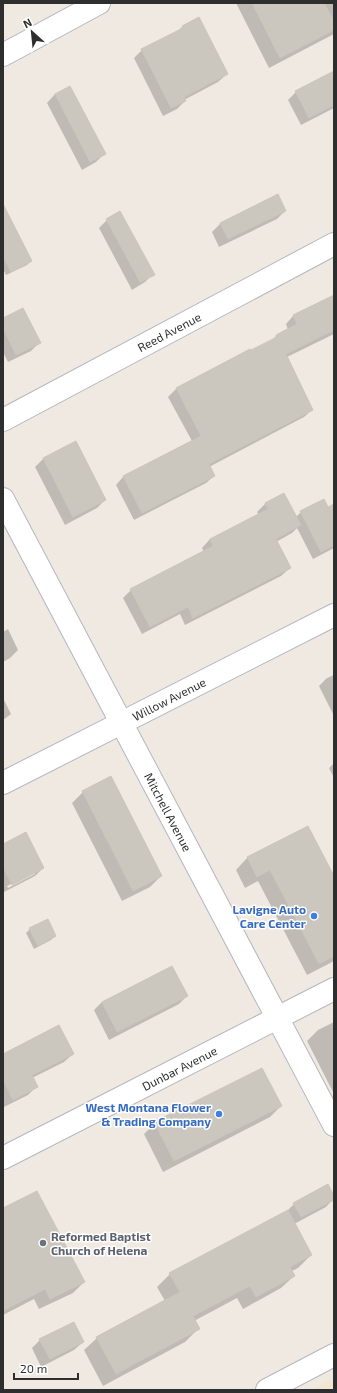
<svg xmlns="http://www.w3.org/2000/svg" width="337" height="1393" viewBox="0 0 337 1393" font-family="'Exo 2',sans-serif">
  <rect width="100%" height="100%" fill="#efe9e1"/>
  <!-- education -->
  <path fill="#f0e6d1" d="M 334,1378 L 334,1390 L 311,1390 Z"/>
  <!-- shadow -->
  <path fill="#0003" fill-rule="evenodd" d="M 236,3 L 334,3 L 334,34 L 269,68 Z
    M 198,18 L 227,74 L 218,82 L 184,100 L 185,101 L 177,109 L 163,116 L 134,58 L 142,50 L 177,32 L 182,27 Z
    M 334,77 L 334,108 L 301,125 L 288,100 L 296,92 Z
    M 55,94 L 104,154 L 96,162 L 82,170 L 47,103 Z
    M 277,195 L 285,211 L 277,219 L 219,247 L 212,232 L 220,224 Z
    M 107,220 L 153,274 L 145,282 L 132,290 L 99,228 Z
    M 3,231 L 31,261 L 27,265 L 6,275 L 3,269 Z
    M 332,297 L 334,300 L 334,334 L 287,357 L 312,410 L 304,417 L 209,467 L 214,476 L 206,483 L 134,520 L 116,485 L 123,477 L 192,441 L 168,397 L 176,389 L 250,350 L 251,352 L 271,341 L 276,336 L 288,330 L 286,324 L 293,316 Z
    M 3,319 L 39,343 L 31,351 L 8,362 L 3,352 Z
    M 75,443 L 105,500 L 97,508 L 65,525 L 35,467 L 43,459 Z
    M 284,494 L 296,517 L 301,512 L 323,500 L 328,508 L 334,505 L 334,548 L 313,559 L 297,528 L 292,533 L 276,542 L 290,568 L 281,576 L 185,625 L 180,614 L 142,634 L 123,598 L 131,590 L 204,552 L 202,548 L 210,539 L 259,515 L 257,512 L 265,504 Z
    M 8,629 L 18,650 L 10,658 L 3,662 L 3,632 Z
    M 334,675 L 334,716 L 319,686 L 327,678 Z
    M 3,698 L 11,714 L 3,720 Z
    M 334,763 L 334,778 L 329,768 Z
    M 83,792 L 161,876 L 150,887 L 122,901 L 72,803 Z
    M 308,827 L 334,878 L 334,961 L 307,975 L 258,881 L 245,888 L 236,870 L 247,858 Z
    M 3,845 L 43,868 L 35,876 L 4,892 ZM 35,872 L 35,874 L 8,888 L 7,886 Z
    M 30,929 L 55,936 L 51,940 L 34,949 L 26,933 Z
    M 187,996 L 179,1004 L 109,1040 L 94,1010 L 102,1002 Z
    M 334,1022 L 334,1094 L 307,1041 L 318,1030 Z
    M 73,1054 L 64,1062 L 32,1078 L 36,1087 L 28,1095 L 4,1107 L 3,1104 L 3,1055 Z
    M 281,1106 L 270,1117 L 163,1172 L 144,1134 L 155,1123 Z
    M 334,1198 L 326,1207 L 294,1224 L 311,1255 L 298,1268 L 292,1271 L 294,1276 L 281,1288 L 243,1309 L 237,1298 L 194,1321 L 198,1329 L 185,1342 L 103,1386 L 84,1350 L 97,1338 L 165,1301 L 157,1287 L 170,1274 L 286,1212 L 294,1204 Z
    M 3,1210 L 84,1282 L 73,1293 L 39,1309 L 34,1299 L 3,1315 Z
    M 40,1340 L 83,1342 L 74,1350 L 41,1367 L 32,1348 Z"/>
  <!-- building -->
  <path fill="#cbc7bf" stroke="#cbc5ba" d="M 252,3 L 324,3 L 334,21 L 334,30 L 280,58 Z
    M 199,17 L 228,74 L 184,97 L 186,101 L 171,108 L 141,49 L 183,28 L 182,26 Z
    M 334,71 L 334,105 L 309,118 L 295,91 Z
    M 70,86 L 106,154 L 90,162 L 55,94 Z
    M 278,194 L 286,211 L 228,239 L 220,223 Z
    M 3,204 L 32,261 L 11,272 L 3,257 Z
    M 120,211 L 155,275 L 140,282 L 106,219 Z
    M 334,295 L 334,330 L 286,354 L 313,410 L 209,464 L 215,476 L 142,513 L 123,476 L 201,436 L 176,388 L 250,349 L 251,350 L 277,337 L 276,335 L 297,324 L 293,315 Z
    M 23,308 L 41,343 L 16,355 L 3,328 L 3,318 Z
    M 76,441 L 106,500 L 73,517 L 43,458 Z
    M 284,493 L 301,525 L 276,539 L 291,568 L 193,618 L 188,607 L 150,627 L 130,589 L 213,546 L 210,539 L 268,509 L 265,503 Z
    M 324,499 L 328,507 L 334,504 L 334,545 L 321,552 L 300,511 Z
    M 111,776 L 162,876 L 133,891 L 82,791 Z
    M 308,826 L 334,876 L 334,956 L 319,964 L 270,870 L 257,877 L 247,857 Z
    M 26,832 L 44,868 L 12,885 L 3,867 L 3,844 Z
    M 48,919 L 56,936 L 38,946 L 29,928 Z
    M 172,966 L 188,996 L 117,1032 L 102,1002 Z
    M 59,1025 L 74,1054 L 32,1075 L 38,1087 L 13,1100 L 3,1080 L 3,1054 Z
    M 262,1068 L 282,1106 L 174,1161 L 154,1122 Z
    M 328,1184 L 334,1196 L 334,1200 L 301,1217 L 293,1203 Z
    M 37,1191 L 85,1282 L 50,1299 L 45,1289 L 3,1311 L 3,1208 Z
    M 288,1210 L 312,1255 L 290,1267 L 295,1276 L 256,1297 L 250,1286 L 193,1316 L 200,1329 L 116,1374 L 96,1337 L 180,1292 L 169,1273 Z
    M 74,1322 L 84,1342 L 50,1359 L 39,1339 Z"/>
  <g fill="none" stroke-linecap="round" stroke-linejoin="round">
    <defs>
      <g id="street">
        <path d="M 3,55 L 99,3"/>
        <path id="s1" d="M 3,420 L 334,244"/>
        <path id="s2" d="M 3,499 L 334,1125"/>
        <path id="s3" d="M 3,783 L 334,615"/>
        <path id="s4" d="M 3,1158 L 334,989"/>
      </g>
      <path id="secondary" d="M 267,1390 L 334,1355"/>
    </defs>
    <!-- street casing -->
    <use href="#street" stroke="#b4b7c1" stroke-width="24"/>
    <!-- secondary casing -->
    <use href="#secondary" stroke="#b4b7c1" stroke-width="24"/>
    <!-- street -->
    <use href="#street" stroke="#fff" stroke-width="22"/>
    <!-- secondary -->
    <use href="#secondary" stroke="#fff" stroke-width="22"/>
  </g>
  <!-- markers -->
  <g fill="#3f7fe0" stroke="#fff" stroke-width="1.5">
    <circle cx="314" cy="916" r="4"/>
    <circle cx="219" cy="1114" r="4"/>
  </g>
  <circle fill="#6b7280" stroke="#fff" stroke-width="1.5" cx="43" cy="1243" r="4"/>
  <g text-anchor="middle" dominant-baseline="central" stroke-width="3" stroke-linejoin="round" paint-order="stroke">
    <!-- street labels -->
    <g font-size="12" fill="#2e2e2e" stroke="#fff">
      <text stroke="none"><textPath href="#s1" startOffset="188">Reed Avenue</textPath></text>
      <text stroke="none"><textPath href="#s3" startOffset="186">Willow Avenue</textPath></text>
      <text stroke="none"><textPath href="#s2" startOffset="354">Mitchell Avenue</textPath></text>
      <text stroke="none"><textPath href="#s4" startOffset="198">Dunbar Avenue</textPath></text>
    </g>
    <!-- shop labels -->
    <g font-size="12" font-weight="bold" fill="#366cbe" stroke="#fff" text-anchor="end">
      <text x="306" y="909">Lavigne Auto<tspan x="306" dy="14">Care Center</tspan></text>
      <text x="211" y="1107">West Montana Flower<tspan x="211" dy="14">&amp; Trading Company</tspan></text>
    </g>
    <!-- worship labels -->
    <g font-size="12" font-weight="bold" fill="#5b616d" stroke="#fff" text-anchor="start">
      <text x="51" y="1236">Reformed Baptist<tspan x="51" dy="14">Church of Helena</tspan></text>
    </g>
  </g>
  <!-- border -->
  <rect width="337" height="1393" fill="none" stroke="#2e2e2e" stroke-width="8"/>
  <!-- north arrow -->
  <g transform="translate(32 32) rotate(333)" stroke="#ffffff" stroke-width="3" paint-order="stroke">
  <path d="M0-3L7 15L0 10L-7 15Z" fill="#2e2e2e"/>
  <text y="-6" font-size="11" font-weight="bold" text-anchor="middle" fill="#2e2e2e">N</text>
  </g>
  <!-- scale -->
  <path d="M14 1373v6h64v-6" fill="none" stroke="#2e2e2e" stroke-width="2"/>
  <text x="20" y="1373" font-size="12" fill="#2e2e2e" stroke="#ffffff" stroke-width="3" paint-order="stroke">20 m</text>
</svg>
